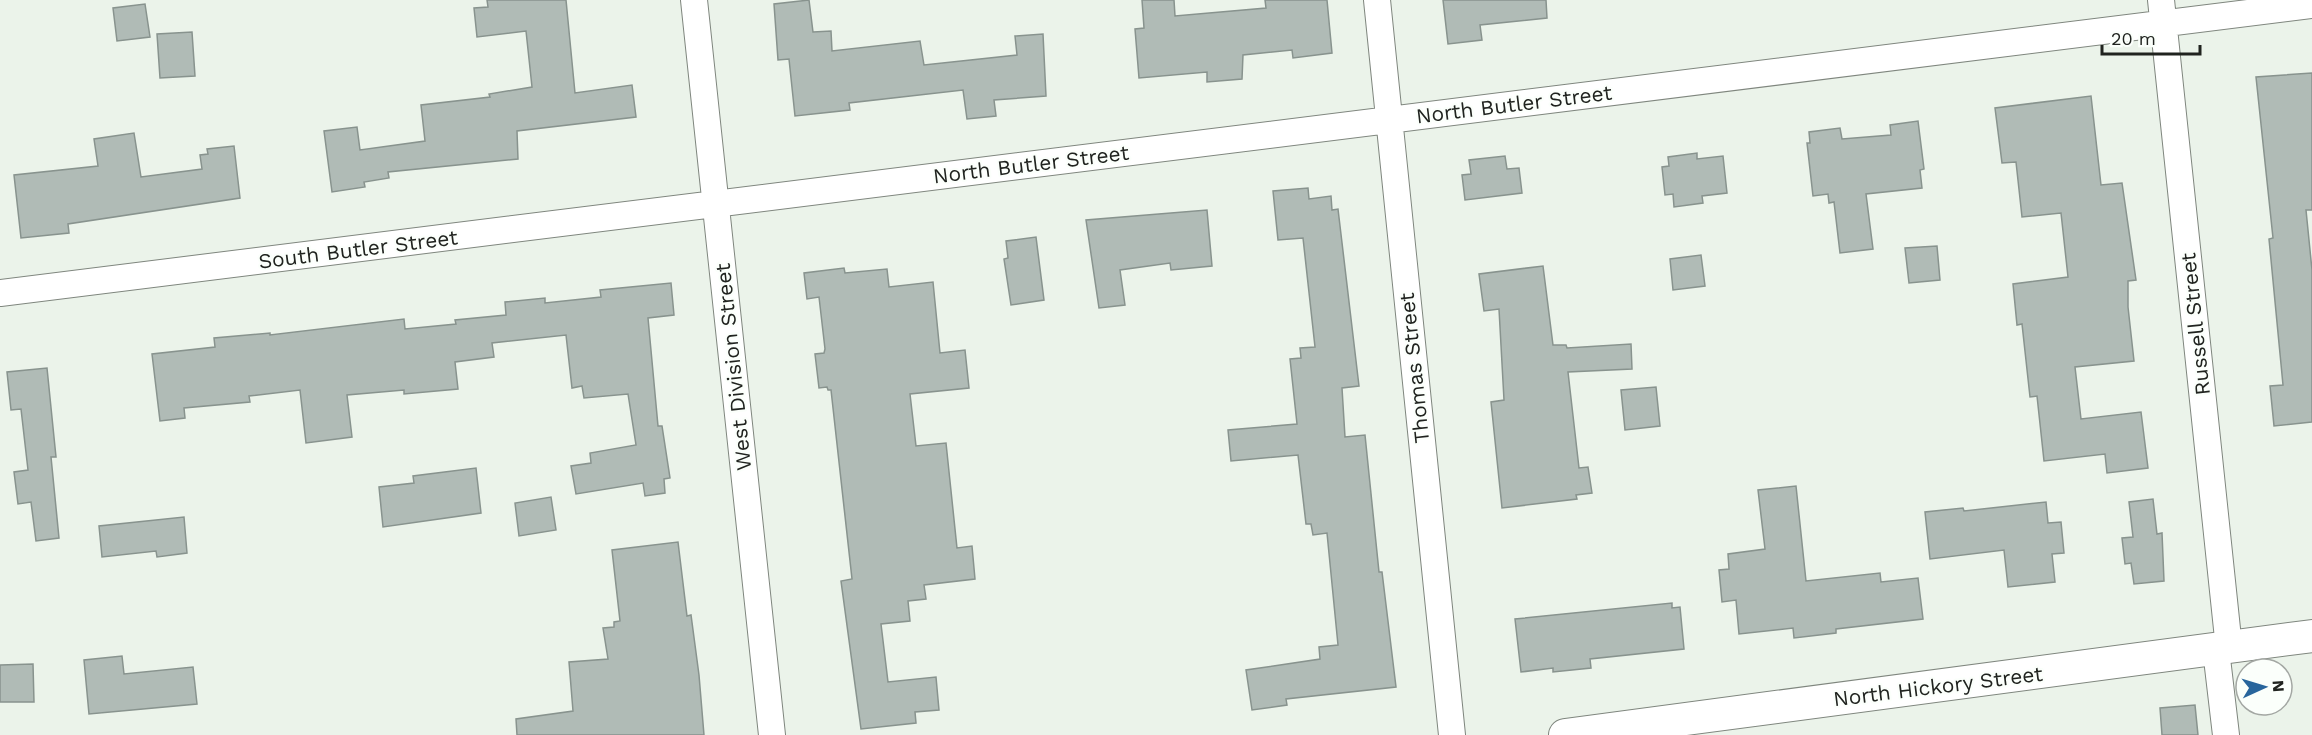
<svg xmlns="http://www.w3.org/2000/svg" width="2312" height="735" viewBox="0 0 2312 735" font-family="'Work Sans',sans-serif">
  <rect width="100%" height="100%" fill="#ebf3ea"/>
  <!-- building -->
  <path fill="#b0bbb6" stroke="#88938e" stroke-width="1.5" d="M 487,0 L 566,0 L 575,93 L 632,85 L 636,117 L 517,131 L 518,159 L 388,172 L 389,178 L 364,182 L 365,187 L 332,192 L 324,131 L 357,127 L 360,150 L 425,141 L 421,105 L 490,97 L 489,94 L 532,87 L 526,31 L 477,37 L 474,8 L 488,7 Z
    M 809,0 L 813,32 L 831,31 L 832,51 L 920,41 L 924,65 L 1017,55 L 1015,36 L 1043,34 L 1046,96 L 994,100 L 996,116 L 967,119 L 963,90 L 849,103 L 850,110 L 795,116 L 789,59 L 778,60 L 774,4 Z
    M 1142,0 L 1174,0 L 1175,16 L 1266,8 L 1265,0 L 1327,0 L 1332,53 L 1293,58 L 1292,50 L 1243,55 L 1242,79 L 1207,82 L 1207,72 L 1139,78 L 1135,29 L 1144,28 Z
    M 1443,0 L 1546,0 L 1547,18 L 1480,25 L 1482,40 L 1448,44 Z
    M 145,4 L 150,37 L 117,41 L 113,8 Z
    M 192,32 L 195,76 L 160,78 L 157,34 Z
    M 2312,73 L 2312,210 L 2306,210 L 2312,270 L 2312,422 L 2274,426 L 2270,386 L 2283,385 L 2269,239 L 2273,238 L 2256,77 Z
    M 2091,96 L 2101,185 L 2122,183 L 2136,280 L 2128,281 L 2128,307 L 2134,361 L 2075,367 L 2081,419 L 2141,412 L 2148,468 L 2107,473 L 2105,454 L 2044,461 L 2037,396 L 2030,397 L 2022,324 L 2017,325 L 2013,284 L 2068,277 L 2061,213 L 2022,217 L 2016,162 L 2002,163 L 1995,108 Z
    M 1918,121 L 1924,169 L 1920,170 L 1922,188 L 1866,194 L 1873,249 L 1840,253 L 1834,202 L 1829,203 L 1828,194 L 1813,196 L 1807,143 L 1810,143 L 1809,132 L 1840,128 L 1842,139 L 1891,135 L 1890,125 Z
    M 134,133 L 141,177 L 202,169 L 200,155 L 208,154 L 207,149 L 234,146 L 240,198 L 68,224 L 69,233 L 21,238 L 14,175 L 98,166 L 94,139 Z
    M 1697,153 L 1697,159 L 1723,156 L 1727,193 L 1702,196 L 1703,203 L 1674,207 L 1673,194 L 1665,195 L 1662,167 L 1669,166 L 1668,157 Z
    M 1505,156 L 1507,169 L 1519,168 L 1522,193 L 1465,200 L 1462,175 L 1471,174 L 1469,160 Z
    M 1308,188 L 1309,199 L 1331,196 L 1332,210 L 1338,209 L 1359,386 L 1342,388 L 1345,437 L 1365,435 L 1379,572 L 1382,572 L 1396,687 L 1286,699 L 1287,705 L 1252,710 L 1246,670 L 1320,659 L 1319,647 L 1338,645 L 1327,533 L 1313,535 L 1311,524 L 1306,524 L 1298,455 L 1231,461 L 1228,430 L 1297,424 L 1290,359 L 1301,358 L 1300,348 L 1315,347 L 1303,238 L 1278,240 L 1273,191 Z
    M 1207,210 L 1212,266 L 1171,270 L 1170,263 L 1120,270 L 1125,305 L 1099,308 L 1086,220 Z
    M 1036,237 L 1044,300 L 1011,305 L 1004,259 L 1008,258 L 1006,241 Z
    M 1937,246 L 1940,280 L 1909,283 L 1905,248 Z
    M 1701,255 L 1705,286 L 1673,290 L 1670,259 Z
    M 1543,266 L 1553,345 L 1566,345 L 1567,348 L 1631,344 L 1632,369 L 1568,372 L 1579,468 L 1588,467 L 1592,493 L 1576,495 L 1577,499 L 1502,508 L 1491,402 L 1504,400 L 1499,309 L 1484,311 L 1479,274 Z
    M 844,268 L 845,273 L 887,269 L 889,287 L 933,282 L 940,353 L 965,350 L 969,388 L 910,394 L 916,446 L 946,443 L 957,548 L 972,546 L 975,579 L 924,585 L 926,599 L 908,601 L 910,621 L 881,624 L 888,682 L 936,677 L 939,710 L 915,712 L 916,723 L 861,729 L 841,581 L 852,579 L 831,390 L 828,390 L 827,387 L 819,388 L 815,354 L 824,353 L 825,349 L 819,297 L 807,299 L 804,273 Z
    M 671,283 L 674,315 L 648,318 L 658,426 L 662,426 L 670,478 L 664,479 L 665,493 L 645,496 L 643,483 L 576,494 L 571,466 L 591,463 L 590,453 L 636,445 L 628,394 L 584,398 L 582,386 L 572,388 L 566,335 L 492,343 L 494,357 L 455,362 L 458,389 L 404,394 L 404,390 L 347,395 L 352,437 L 306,443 L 300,390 L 249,396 L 250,402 L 184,408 L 185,418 L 160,421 L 152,354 L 215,347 L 214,338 L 270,333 L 270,335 L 404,319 L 405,329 L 456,324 L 455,320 L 506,315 L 505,302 L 545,298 L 545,303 L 601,297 L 600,290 Z
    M 47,368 L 56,457 L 51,457 L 59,538 L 36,541 L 31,502 L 18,504 L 14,472 L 28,470 L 21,409 L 11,410 L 7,372 Z
    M 1656,387 L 1660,426 L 1625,430 L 1621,390 Z
    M 476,468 L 481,513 L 383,527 L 379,487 L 414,483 L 413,476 Z
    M 1796,486 L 1806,581 L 1880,573 L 1881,582 L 1918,578 L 1923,619 L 1836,629 L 1836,633 L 1794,638 L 1793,628 L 1739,634 L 1736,600 L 1722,602 L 1719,570 L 1729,569 L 1728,554 L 1765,549 L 1758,490 Z
    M 551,497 L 556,530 L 519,536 L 515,503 Z
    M 2153,499 L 2157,534 L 2162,533 L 2164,581 L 2134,584 L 2131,563 L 2125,564 L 2122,538 L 2133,537 L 2129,502 Z
    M 2046,502 L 2048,523 L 2061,522 L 2064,553 L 2052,554 L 2055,582 L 2008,587 L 2004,550 L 1930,559 L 1925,512 L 1963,508 L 1964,511 Z
    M 184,517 L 187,553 L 157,557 L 156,551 L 102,557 L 99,526 Z
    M 678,542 L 687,616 L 691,615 L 699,675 L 704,735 L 517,735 L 516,719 L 573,711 L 569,662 L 608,659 L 603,628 L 614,627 L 614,622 L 620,621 L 612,550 Z
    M 1672,603 L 1672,608 L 1680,607 L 1684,649 L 1590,659 L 1591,668 L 1553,672 L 1553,668 L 1521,672 L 1515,619 Z
    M 122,656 L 124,674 L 193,667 L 197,704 L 89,714 L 84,660 Z
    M 33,664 L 34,702 L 0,702 L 0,665 Z
    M 2195,705 L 2198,735 L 2162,735 L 2160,708 Z"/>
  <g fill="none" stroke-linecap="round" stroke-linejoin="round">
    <defs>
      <path id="minor" d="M 694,0 L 772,735
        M 1377,0 L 1452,735
        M 2161,0 L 2229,648
        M 0,293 L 2312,5
        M 2216,650 L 2226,735"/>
      <path id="tertiary" d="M 1565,735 L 2312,636"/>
    </defs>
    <!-- minor casing -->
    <use href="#minor" stroke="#7f867e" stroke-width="28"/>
    <!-- tertiary casing -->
    <use href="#tertiary" stroke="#7f867e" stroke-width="34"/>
    <!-- minor -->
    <use href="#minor" stroke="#fff" stroke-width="26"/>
    <!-- tertiary -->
    <use href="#tertiary" stroke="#fff" stroke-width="32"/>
  </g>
  <g text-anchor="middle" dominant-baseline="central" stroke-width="4.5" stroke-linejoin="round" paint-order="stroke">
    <!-- street labels -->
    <g font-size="21" fill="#20231f" stroke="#fbfffb">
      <text transform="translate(1514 104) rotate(-7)">North Butler Street</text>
      <text transform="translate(1031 164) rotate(-7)">North Butler Street</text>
      <text transform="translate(358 249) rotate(-7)">South Butler Street</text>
      <text transform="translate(2195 324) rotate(-96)">Russell Street</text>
      <text transform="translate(733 367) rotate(-96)">West Division Street</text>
      <text transform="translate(1414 368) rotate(-96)">Thomas Street</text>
      <text transform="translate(1938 686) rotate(-7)">North Hickory Street</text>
    </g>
  </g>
  <!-- north arrow -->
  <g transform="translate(2264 687) rotate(86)"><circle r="28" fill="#fbfffb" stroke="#a3a7a3" stroke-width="1.5"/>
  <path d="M0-4.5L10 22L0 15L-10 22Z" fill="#28659c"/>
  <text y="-9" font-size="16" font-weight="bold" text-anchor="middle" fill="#20231f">N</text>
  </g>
  <!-- scale -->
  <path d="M2102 45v9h98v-9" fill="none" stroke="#20231f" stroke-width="3"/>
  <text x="2111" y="45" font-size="18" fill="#20231f" stroke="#fbfffb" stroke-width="4.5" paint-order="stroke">20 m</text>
</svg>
